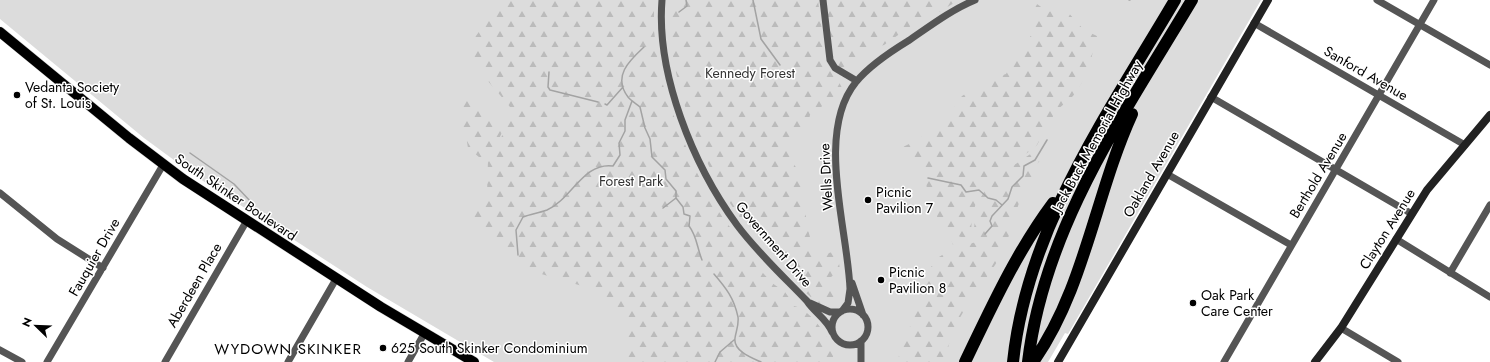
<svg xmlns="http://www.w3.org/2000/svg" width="1490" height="362" viewBox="0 0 1490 362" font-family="Jost,sans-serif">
  <defs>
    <pattern id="forest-firs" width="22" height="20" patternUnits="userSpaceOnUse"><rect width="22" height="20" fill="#dcdcdc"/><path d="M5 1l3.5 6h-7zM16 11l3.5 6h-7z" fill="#bbb"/></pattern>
  </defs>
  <rect width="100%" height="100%" fill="#fff"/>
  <!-- green -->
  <path fill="#dcdcdc" d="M 0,0 L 1261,0 L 1068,334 L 1065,333 L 1048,362 L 494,362 L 367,287 L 197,177 L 144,138 L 0,19 Z"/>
  <!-- forest -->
  <path fill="url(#forest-firs)" d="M 501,0 L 654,0 L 654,31 L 659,69 L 666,96 L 694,167 L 710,198 L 725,221 L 753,255 L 763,273 L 772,283 L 785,292 L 792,302 L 790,303 L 791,306 C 804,304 824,330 829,341 C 832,347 833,355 834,362 L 625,362 L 626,325 L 621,310 L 589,288 L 538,273 L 506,255 L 484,236 L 470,218 L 482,204 L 487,194 L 488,159 L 505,131 L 507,113 L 510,107 C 496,88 461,60 476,36 C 484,24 495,13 501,0 Z
    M 670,0 L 818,0 L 826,62 L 832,71 L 840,75 L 838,80 L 842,88 L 836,96 L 826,99 L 819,111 L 810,115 L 808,124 C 802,129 795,133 793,143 C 789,165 798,165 802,183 C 806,201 804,247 823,255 L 832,252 L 834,248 L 837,249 L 840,270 L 831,277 C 832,286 841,297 836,305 L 824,308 L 806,293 L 808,291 C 798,280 786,269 778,258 C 772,250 762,244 756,237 C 705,181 664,75 670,0 Z
    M 837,0 L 959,0 L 931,17 L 915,23 L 884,45 L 866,50 L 860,57 L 847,66 L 839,68 L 833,56 L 827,10 Z
    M 1037,4 L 1048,12 L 1057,9 L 1066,10 L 1084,30 L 1097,36 L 1090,63 L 1081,84 L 1073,96 L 1056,111 L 1037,145 L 1030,151 L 1003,169 L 979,193 L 972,216 L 971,233 L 966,238 C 946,236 933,214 929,196 C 927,189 926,182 923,175 C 918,165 910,156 903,147 C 909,144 915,141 921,137 C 930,131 934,124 946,124 C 951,119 950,116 953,110 C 960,94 965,93 981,89 L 984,81 L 1006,74 L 1021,47 L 1026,42 L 1033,33 L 1036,17 L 1034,5 Z
    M 463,99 C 479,105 485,125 504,124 C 503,139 489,148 485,162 L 468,148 L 466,136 L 461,133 L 459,101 Z
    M 1037,149 L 1043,151 L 1040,161 L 1033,167 L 1033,176 L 1022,194 L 1014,218 L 991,235 L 982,239 L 953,245 L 950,236 L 962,240 L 971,238 C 976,228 974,215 978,204 C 988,177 1016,166 1037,149 Z
    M 1012,223 C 1005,265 970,292 954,330 C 949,340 948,352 943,362 L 898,362 L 900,348 L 913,320 L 917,304 L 926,295 L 927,272 L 939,257 L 955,247 L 990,239 Z"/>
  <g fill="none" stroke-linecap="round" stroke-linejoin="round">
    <!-- stream -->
    <path stroke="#a3a3a3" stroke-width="1.5" d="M 753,0 L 761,39 L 780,65
      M 1129,0 L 1130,0
      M 679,12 L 687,6 L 686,0
      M 644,47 C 630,60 612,76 628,97 C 631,101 637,104 640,107 L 645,128 L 650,139 L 652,157 L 665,170 L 666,179 L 676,191 L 676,198 L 683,207 L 684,214 L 690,216 L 689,226 C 697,236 697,248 702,260
      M 549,72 L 548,87 L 550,90 L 598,102
      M 605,104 L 607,105 L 623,87
      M 190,153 L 234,184 L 252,203
      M 928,178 L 961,185 L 966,192 L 979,190 L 988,198 L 996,200 L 1002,205
      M 663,208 L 676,198
      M 985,234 L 992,226 L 990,221 L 992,216 L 1008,199 L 1012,187 L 1023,176 L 1024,166 L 1035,160 L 1047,140
      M 518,255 L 516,230 L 523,217 C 531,214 539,213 547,210 C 572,199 583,162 613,166 L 620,155 L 619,143 L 625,131 L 625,120 L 632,101
      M 714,274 C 726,288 734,298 738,317 C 739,325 736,331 735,338 C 733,351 752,358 761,362
      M 715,362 L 720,352 L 734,340"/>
    <defs>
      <path id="primary" d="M 0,32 L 129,138 L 183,179 L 381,307 L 474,362"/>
      <path id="highway" d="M 965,362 C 991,308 1017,251 1053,203
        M 1013,362 C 1027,227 1108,114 1175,0
        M 1028,362 C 1044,227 1124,114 1192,0
        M 1033,362 C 1085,288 1095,195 1132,114"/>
    </defs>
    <!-- primary casing -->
    <use href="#primary" stroke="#dbdbdb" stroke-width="11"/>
    <!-- highway casing -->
    <use href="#highway" stroke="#dbdbdb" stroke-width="13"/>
    <!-- street -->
    <path stroke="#555" stroke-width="7" d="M 662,0 C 656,74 693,165 737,225 C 757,252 783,276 807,301 C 814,312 827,319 832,332
      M 823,0 L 830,60 L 835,68 L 857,81
      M 1377,0 L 1490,65
      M 1254,23 L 1465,145
      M 1211,97 L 1412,214
      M 1167,174 L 1291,245
      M 0,193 L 57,239 L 103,268
      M 1396,239 L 1490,297
      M 1450,273 L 1490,205
      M 852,283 L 863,315
      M 810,303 L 830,312 L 840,312
      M832 327a18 18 0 1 1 36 0a18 18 0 1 1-36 0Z
      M 842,311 L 848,303 L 850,289 C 848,230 815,132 856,82 C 870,65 890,52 908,41 C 930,26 951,10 975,0
      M 1341,328 L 1398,362
      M 0,350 L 22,362
      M 47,362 L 163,165
      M 165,362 L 246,222
      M 288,362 L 336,279
      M 408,362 L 424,334
      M 861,362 L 861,341
      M 1224,362 L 1434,0"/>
    <!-- secondary -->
    <path stroke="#222" stroke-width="8" d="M 1058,362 L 1268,0
      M 1315,362 L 1341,328 L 1427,190 L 1490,115"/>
    <!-- primary -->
    <use href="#primary" stroke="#000" stroke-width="10"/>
    <!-- highway -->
    <use href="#highway" stroke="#000" stroke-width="12"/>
  </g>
  <!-- markers -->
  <g fill="#000" stroke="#fff" stroke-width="1.5">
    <circle cx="17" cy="95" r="4"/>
    <circle cx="868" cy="200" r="4"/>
    <circle cx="881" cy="280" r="4"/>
    <circle cx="1193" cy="303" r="4"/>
    <circle cx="383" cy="348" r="4"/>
  </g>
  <g text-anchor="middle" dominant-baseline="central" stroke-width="3" stroke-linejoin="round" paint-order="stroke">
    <!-- park labels -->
    <g font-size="14" fill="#333" stroke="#fff">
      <text x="750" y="73">Kennedy Forest</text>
      <text x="631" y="181">Forest Park</text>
    </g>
    <!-- street labels -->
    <g font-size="14" fill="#000" stroke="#fff">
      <text transform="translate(1366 73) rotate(30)">Sanford Avenue</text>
      <text transform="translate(1097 136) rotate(-61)">Jack Buck Memorial Highway</text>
      <text transform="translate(1151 174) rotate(-60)">Oakland Avenue</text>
      <text transform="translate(1318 175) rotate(-59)">Berthold Avenue</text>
      <text transform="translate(826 177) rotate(-93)">Wells Drive</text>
      <text transform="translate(236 197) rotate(34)">South Skinker Boulevard</text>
      <text transform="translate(1387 229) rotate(-58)">Clayton Avenue</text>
      <text transform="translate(774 244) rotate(49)">Government Drive</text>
      <text transform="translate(94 257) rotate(-60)">Fauquier Drive</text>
      <text transform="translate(194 285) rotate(-60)">Aberdeen Place</text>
    </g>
    <!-- poi labels -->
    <g font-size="14" fill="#000" stroke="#fff" text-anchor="start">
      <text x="25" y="87">Vedanta Society<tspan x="25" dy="16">of St. Louis</tspan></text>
      <text x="876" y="192">Picnic<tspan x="876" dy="16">Pavilion 7</tspan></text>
      <text x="889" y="272">Picnic<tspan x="889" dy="16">Pavilion 8</tspan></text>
      <text x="1201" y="295">Oak Park<tspan x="1201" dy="16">Care Center</tspan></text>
      <text x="391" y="348">625 South Skinker Condominium</text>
    </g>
    <!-- neighbourhood labels -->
    <g font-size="15" letter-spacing="1" fill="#000" stroke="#fff">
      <text x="288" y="349">WYDOWN SKINKER</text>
    </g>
  </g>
  <!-- north arrow -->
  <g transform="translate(36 326) rotate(293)" stroke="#ffffff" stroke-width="3" paint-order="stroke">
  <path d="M0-3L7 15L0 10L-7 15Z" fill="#000000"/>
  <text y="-6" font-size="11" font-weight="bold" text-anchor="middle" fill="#000000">N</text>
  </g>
</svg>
